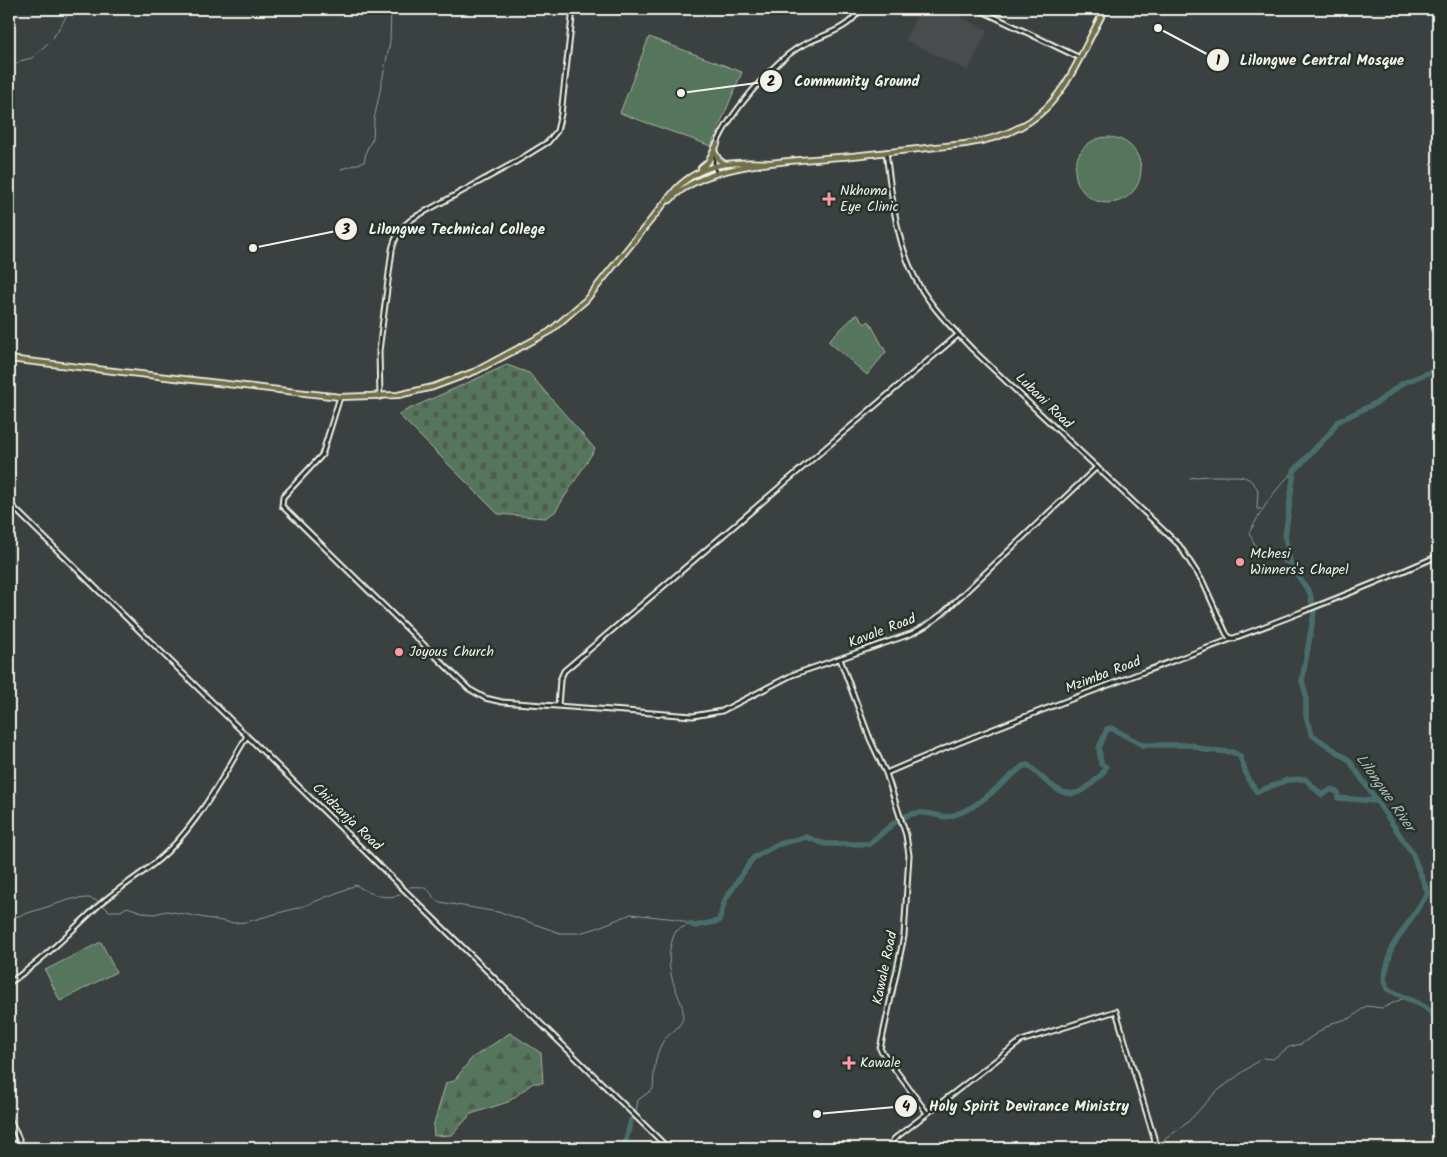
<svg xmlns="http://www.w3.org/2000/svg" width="1447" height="1157" viewBox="0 0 1447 1157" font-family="Kalam,sans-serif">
  <defs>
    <pattern id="forest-firs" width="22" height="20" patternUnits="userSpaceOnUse" patternTransform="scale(1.25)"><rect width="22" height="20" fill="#57755d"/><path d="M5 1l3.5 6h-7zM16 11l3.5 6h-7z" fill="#4f5c50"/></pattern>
    <pattern id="cemetery-stones" width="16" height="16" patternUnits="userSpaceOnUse" patternTransform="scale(1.25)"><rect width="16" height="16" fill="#57755d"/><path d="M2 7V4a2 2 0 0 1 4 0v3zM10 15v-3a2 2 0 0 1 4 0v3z" fill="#4f5c50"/></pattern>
  </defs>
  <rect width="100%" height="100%" fill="#3a4140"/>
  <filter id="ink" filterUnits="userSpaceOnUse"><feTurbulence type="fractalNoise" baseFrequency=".02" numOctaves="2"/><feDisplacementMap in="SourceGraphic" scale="10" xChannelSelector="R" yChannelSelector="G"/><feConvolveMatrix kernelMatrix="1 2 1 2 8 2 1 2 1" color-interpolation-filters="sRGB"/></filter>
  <g filter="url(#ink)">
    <!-- built -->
    <path fill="#484b4d" d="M 920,9 L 954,9 L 953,13 L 988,30 L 968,71 L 905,40 Z"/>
    <!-- grass -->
    <path fill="#57755d" stroke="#a6b3a2" d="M 649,37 L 742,72 L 711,146 L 620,113 Z
      M1075 170a33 33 0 1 1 66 0a33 33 0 1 1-66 0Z
      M 857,314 L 865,324 L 869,321 L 886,352 L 867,375 L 828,341 Z
      M 101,942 L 116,972 L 60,1001 L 45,970 Z"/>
    <!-- forest -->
    <path fill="url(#forest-firs)" stroke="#a6b3a2" d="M 510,1033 L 541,1053 L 543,1083 L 533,1083 L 508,1102 L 471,1114 L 452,1135 L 434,1136 L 433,1127 L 446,1083 L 454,1081 L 472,1058 Z"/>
    <!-- cemetery -->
    <path fill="url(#cemetery-stones)" stroke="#a6b3a2" d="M 507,365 L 529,373 L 595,449 L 555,512 L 545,518 L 498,514 L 398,414 Z"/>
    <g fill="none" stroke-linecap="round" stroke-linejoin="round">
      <!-- stream -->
      <path stroke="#8da29e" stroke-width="1" d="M 53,38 L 71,9
        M 9,70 L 20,61 L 32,58 L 48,43
        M 341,169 L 364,162 L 367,149 L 373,138 L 374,120 L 390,42 L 391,9
        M 1190,478 C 1201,476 1210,476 1221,476 C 1238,477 1248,472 1258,490 L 1257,509 L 1261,509
        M 1291,566 L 1256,547 L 1249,533 C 1263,508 1273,491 1294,471
        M 410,887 C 423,886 429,887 434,899 L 440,902 L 503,913 L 560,933 L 579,933 L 594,929 L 631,914 L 676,919 L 690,924
        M 104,906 L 109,911 L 121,911 L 127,907 L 145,913 L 154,914 L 167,911 L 233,923 L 246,922 L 304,906 L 356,885 C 370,894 383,900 400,895
        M 9,919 L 72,899 L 89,898 L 100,902
        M 1263,1058 L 1273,1059 L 1289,1047 L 1301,1044 L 1332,1023 L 1351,1018 L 1366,1006 L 1382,1008 L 1402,999 L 1415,1002
        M 636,1112 L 638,1100 L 653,1089 C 654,1074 654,1057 662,1043 C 667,1033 682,1029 683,1016 C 684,1008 679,998 676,990 C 668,970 666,951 676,931 L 689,924
        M 1160,1143 L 1187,1123 L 1216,1092 L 1259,1060"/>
      <!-- river -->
      <path stroke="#486d6c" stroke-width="5.5" d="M 1438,369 L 1403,383 L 1378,402 L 1337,422 L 1330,433 L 1294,471 L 1285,537 L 1291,566 L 1310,593 L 1314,613 L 1302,681 L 1306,695 L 1306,716 L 1312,735 L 1349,760 L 1412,853 L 1428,893 L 1392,947 L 1384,978 L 1387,989 L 1425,1007 L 1438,1019
        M 1338,798 L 1375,801
        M 690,924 L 695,926 L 719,921 L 725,900 L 753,858 L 776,845 L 806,837 L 825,844 L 869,844 C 886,831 901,811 925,813 C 934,813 942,819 951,816 C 980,808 1000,784 1023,766 L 1028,765 C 1047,781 1066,807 1090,785 C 1097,779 1103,775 1106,767 L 1101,764 L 1099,748 L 1107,729 L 1111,728 L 1143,745 L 1192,745 L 1205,750 L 1232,752 L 1240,756 L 1248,779 L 1257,792 L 1287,780 L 1305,779 L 1322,795 L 1332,789 L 1338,793
        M 624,1148 L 631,1120"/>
      <defs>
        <path id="tertiary" d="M 978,9 L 1080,58
          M 717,144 C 728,116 770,66 796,49 C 817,35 847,33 860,9
          M 715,152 L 714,162 L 716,173
          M 886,152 C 892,198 896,246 920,287 C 934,310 953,329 972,349 L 1179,545 L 1203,582 L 1226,633 L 1229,637 L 1235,639
          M 340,397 L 322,455 L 283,497 L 282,506 L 469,689 L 485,698 L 502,702 L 693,716 L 722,711 L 792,675 L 911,634 L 927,625 L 942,614 L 1097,467
          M 380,397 L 379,351 L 392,250 C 395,235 403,225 415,217 L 514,163 L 548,142 L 557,131 L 561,114 L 573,9
          M 9,503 L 668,1148
          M 840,659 L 870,739 L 886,773 L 906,835 L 909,855 L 904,936 L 880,1049 L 927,1113
          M 558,706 L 560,680 L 564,671 L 958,335
          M 886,773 C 1068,695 1257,635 1438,556
          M 9,983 C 42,961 69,933 98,906 C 120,886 146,873 167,852 C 200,820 224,775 247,736
          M 9,1118 L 19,1139 L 19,1148
          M 892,1148 L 891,1144 L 894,1139 L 1021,1041 L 1116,1011 L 1157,1148"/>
        <path id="trunk" d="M 715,153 L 719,160 L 725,164
          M 701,168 L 708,162 L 717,144
          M 670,200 C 707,160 800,161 852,156 C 890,152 927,148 965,144 C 1056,131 1067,80 1105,9
          M 9,359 L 340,397 L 398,395 L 433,387 L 476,371 L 549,332 L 586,300 L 676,189 C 702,162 735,161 770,163"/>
      </defs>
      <!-- tertiary casing -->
      <use href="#tertiary" stroke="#f4f1e8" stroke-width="7"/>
      <!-- trunk casing -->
      <use href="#trunk" stroke="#f4f1e8" stroke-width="8"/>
      <!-- tertiary -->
      <use href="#tertiary" stroke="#26332d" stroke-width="3"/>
      <!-- trunk -->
      <use href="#trunk" stroke="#70704a" stroke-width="4.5"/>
    </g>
  </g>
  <!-- markers -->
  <g fill="#ff9aa2" stroke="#26332d" stroke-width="2">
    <path d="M826.5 191.5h5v5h5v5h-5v5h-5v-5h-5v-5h5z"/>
    <circle cx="1240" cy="562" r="5"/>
    <circle cx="399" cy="652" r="5"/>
    <path d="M846.5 1055.5h5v5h5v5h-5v5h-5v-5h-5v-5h5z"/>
  </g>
  <g text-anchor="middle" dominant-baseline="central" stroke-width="5" stroke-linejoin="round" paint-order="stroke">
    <!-- poi labels -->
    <g font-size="14" fill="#f4f1e8" stroke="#26332d" text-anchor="start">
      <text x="840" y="191">Nkhoma<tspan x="840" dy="16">Eye Clinic</tspan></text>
      <text x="1250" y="554">Mchesi<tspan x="1250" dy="16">Winners's Chapel</tspan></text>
      <text x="409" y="652">Joyous Church</text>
      <text x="860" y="1063">Kawale</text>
    </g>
    <!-- street labels -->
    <g font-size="14" fill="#f4f1e8" stroke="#26332d">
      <text transform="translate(1044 401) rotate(44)">Lubani Road</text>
      <text transform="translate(882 631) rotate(-21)">Kavale Road</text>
      <text transform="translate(1103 675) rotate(-21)">Mzimba Road</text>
      <text transform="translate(347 817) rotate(44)">Chidzanja Road</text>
      <text transform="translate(885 968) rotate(-78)">Kawale Road</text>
    </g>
    <!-- water labels -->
    <g font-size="15" font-style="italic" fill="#afbcb6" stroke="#26332d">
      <text transform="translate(1385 793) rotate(55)">Lilongwe River</text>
    </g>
  </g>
  <!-- callouts -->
  <path fill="none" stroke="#f4f1e8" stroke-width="2" d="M1158 28L1218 60M681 93L771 81M253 248L346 229M817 1114L906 1106"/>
  <g fill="#f4f1e8" stroke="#26332d" stroke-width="2">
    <circle cx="1158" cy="28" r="5"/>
    <circle cx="681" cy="93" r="5"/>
    <circle cx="253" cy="248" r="5"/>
    <circle cx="817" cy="1114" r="5"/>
    <circle cx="1218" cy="60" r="12"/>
    <circle cx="771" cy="81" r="12"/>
    <circle cx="346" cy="229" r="12"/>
    <circle cx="906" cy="1106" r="12"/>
  </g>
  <g font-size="15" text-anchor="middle" font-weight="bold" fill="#111">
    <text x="1218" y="65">1</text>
    <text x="771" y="86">2</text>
    <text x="346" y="234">3</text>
    <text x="906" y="1111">4</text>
  </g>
  <g font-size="15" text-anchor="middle" font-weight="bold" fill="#f4f1e8" stroke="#26332d" stroke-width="5" stroke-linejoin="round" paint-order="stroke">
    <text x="1322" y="65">Lilongwe Central Mosque</text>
    <text x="857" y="86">Community Ground</text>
    <text x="457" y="234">Lilongwe Technical College</text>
    <text x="1029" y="1111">Holy Spirit Devirance Ministry</text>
  </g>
  <!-- margin -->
  <rect width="1447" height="1157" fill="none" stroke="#26332d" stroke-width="30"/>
  <rect x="15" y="15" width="1417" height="1127" fill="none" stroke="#f4f1e8" stroke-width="2" filter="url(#ink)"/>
</svg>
